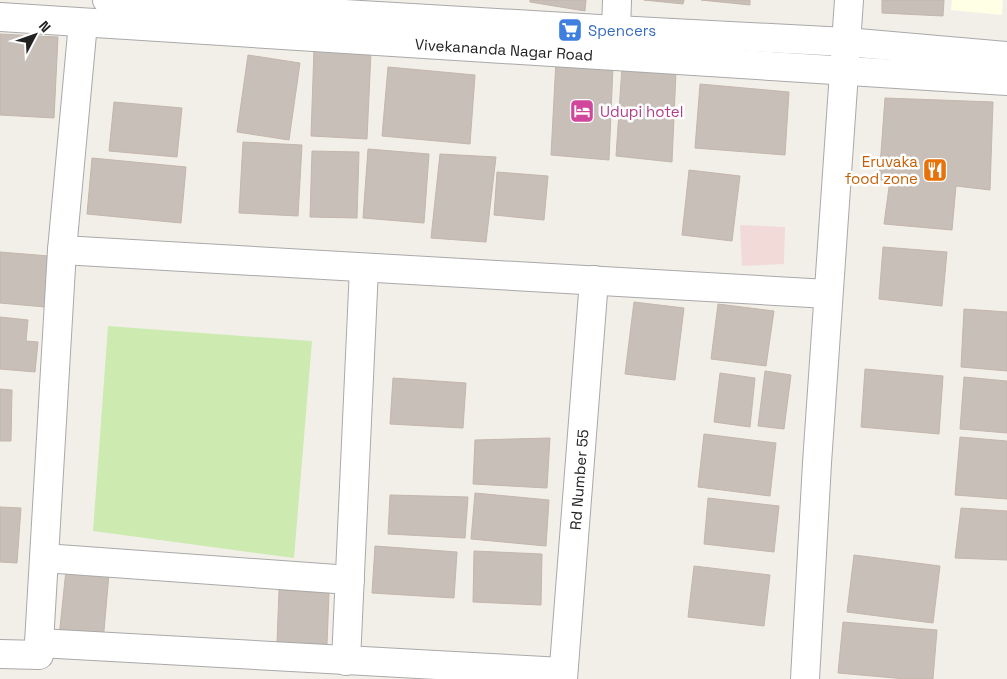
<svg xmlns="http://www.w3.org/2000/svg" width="1007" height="679" viewBox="0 0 1007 679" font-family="'Space Grotesk',sans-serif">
  <rect width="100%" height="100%" fill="#f2efe9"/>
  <!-- commercial -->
  <path fill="#f2dad9" d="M 740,225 L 785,227 L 784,264 L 742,266 Z"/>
  <!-- education -->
  <path fill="#ffffe5" d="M 952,0 L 1003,0 L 1002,15 L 951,10 Z"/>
  <!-- grass -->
  <path fill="#cdebb0" d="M 108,326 L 312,341 L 294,558 L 93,531 Z"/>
  <!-- building -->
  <path fill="#c7bfb8" stroke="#c4b6ab" d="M 530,0 L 586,0 L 585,11 L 530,2 Z
    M 644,0 L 684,0 L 683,4 Z
    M 701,0 L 750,0 L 750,5 Z
    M 882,0 L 944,0 L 943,16 L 882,13 Z
    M 0,34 L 58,37 L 54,118 L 0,115 Z
    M 314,49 L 371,52 L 367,139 L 311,136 Z
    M 248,55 L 300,63 L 289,140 L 237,132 Z
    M 556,60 L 613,66 L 609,160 L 551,155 Z
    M 388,67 L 475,75 L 470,144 L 382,136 Z
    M 622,67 L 676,72 L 672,162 L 616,156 Z
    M 700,84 L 789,92 L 785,155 L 695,148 Z
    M 885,98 L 993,102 L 990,190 L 956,186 L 952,230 L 884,224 L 890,180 L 879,180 Z
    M 114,102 L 182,108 L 177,157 L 109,151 Z
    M 243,142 L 302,145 L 298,216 L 239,213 Z
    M 368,149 L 429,154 L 424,223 L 363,218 Z
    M 312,151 L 359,152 L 357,218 L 310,217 Z
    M 440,154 L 496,157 L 486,242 L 431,238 Z
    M 92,158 L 186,167 L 181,223 L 87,214 Z
    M 689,170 L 740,176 L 732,241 L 682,235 Z
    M 497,172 L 548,176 L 544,220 L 494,215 Z
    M 883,247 L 947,252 L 942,306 L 879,299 Z
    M 0,252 L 49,256 L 45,307 L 0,303 Z
    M 634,302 L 684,308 L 675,380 L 625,374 Z
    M 718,304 L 774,311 L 766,366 L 711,359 Z
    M 964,309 L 1007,312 L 1007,371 L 961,367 Z
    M 0,317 L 28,320 L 26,341 L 38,342 L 35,372 L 0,369 Z
    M 865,369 L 943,376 L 939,434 L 861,427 Z
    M 765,371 L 791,375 L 784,429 L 758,426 Z
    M 720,373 L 755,378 L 750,427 L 714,422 Z
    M 964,377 L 1007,381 L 1007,433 L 960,429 Z
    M 393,378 L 466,383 L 463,428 L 390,424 Z
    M 0,389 L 12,390 L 11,441 L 0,441 Z
    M 704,434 L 776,443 L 770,496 L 698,487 Z
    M 960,437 L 1007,441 L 1007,499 L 955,495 Z
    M 550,438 L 547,488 L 473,484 L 475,440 Z
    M 475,493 L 549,500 L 546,546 L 471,539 Z
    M 390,495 L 468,497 L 465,538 L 388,534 Z
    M 708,498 L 779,506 L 774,552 L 704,544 Z
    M 0,507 L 21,508 L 17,563 L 0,562 Z
    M 961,508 L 1007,511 L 1007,560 L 955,558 Z
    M 375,546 L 457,552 L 454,598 L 372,593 Z
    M 474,551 L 542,554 L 541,605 L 473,602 Z
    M 854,555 L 940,566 L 933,623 L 847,612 Z
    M 694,566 L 770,575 L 764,626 L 688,617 Z
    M 66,570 L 109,574 L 103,642 L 59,637 Z
    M 279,590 L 329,593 L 327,644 L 277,642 Z
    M 843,622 L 937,630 L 933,679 L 906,679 L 838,673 Z"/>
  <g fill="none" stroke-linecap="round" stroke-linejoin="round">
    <defs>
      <g id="minor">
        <path d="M 107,0 L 616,30 L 846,42 L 1007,56"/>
        <path id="s1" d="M 0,17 L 1007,81"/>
        <path d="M 616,30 L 617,0"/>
        <path d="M 62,250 L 828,294"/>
        <path d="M 44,558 L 350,580"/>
        <path d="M 39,643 L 563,672"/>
        <path d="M 0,654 L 39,655 L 39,643 L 62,250 L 83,23"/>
        <path d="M 346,661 L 364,268"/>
        <path id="s2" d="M 563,679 L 594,280"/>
        <path d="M 805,679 L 817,463 L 849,0"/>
      </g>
    </defs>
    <!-- minor casing -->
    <use href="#minor" stroke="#a9a9a9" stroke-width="30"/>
    <!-- minor -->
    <use href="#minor" stroke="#fff" stroke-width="28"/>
  </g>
  <!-- icons -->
  <defs>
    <symbol id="supermarket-square" viewBox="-11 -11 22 22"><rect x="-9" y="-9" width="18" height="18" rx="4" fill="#3f7fe0" stroke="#fff"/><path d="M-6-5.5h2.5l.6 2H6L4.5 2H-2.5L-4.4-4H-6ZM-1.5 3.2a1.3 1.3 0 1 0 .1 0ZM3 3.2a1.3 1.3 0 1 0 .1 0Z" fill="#fff"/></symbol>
    <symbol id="hotel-square" viewBox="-11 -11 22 22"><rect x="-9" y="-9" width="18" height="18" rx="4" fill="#d1479c" stroke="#fff"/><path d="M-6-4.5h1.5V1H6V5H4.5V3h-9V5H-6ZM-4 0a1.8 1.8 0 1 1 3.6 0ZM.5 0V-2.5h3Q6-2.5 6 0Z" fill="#fff"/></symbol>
    <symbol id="restaurant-square" viewBox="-11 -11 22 22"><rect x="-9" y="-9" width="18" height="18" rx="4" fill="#e8710a" stroke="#fff"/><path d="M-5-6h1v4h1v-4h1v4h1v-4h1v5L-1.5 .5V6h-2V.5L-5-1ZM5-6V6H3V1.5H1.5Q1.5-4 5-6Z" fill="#fff"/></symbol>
  </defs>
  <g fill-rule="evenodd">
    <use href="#supermarket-square" x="556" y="16" width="28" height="28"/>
    <use href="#hotel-square" x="568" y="97" width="28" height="28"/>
    <use href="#restaurant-square" x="921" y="156" width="28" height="28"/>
  </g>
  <g text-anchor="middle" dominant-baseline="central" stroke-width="5" stroke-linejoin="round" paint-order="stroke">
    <!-- shop labels -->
    <g font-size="15" fill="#366cbe" stroke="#fff" text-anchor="start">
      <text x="588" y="30">Spencers</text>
    </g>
    <!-- street labels -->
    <g font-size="15" fill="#222" stroke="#fff">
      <text stroke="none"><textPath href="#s1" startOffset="505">Vivekananda Nagar Road</textPath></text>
      <text stroke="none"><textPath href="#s2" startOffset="200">Rd Number 55</textPath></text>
    </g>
    <!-- hotel labels -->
    <g font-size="15" fill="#b23c85" stroke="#fff" text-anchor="start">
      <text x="600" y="111">Udupi hotel</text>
    </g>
    <!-- food labels -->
    <g font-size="15" fill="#c56008" stroke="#fff" text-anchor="end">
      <text x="918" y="161">Eruvaka<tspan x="918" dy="17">food zone</tspan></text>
    </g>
  </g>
  <!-- north arrow -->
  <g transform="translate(35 35) rotate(49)" stroke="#ffffff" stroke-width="4" paint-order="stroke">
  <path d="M0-4L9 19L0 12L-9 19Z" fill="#222222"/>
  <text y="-8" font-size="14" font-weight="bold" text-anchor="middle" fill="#222222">N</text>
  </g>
</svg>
